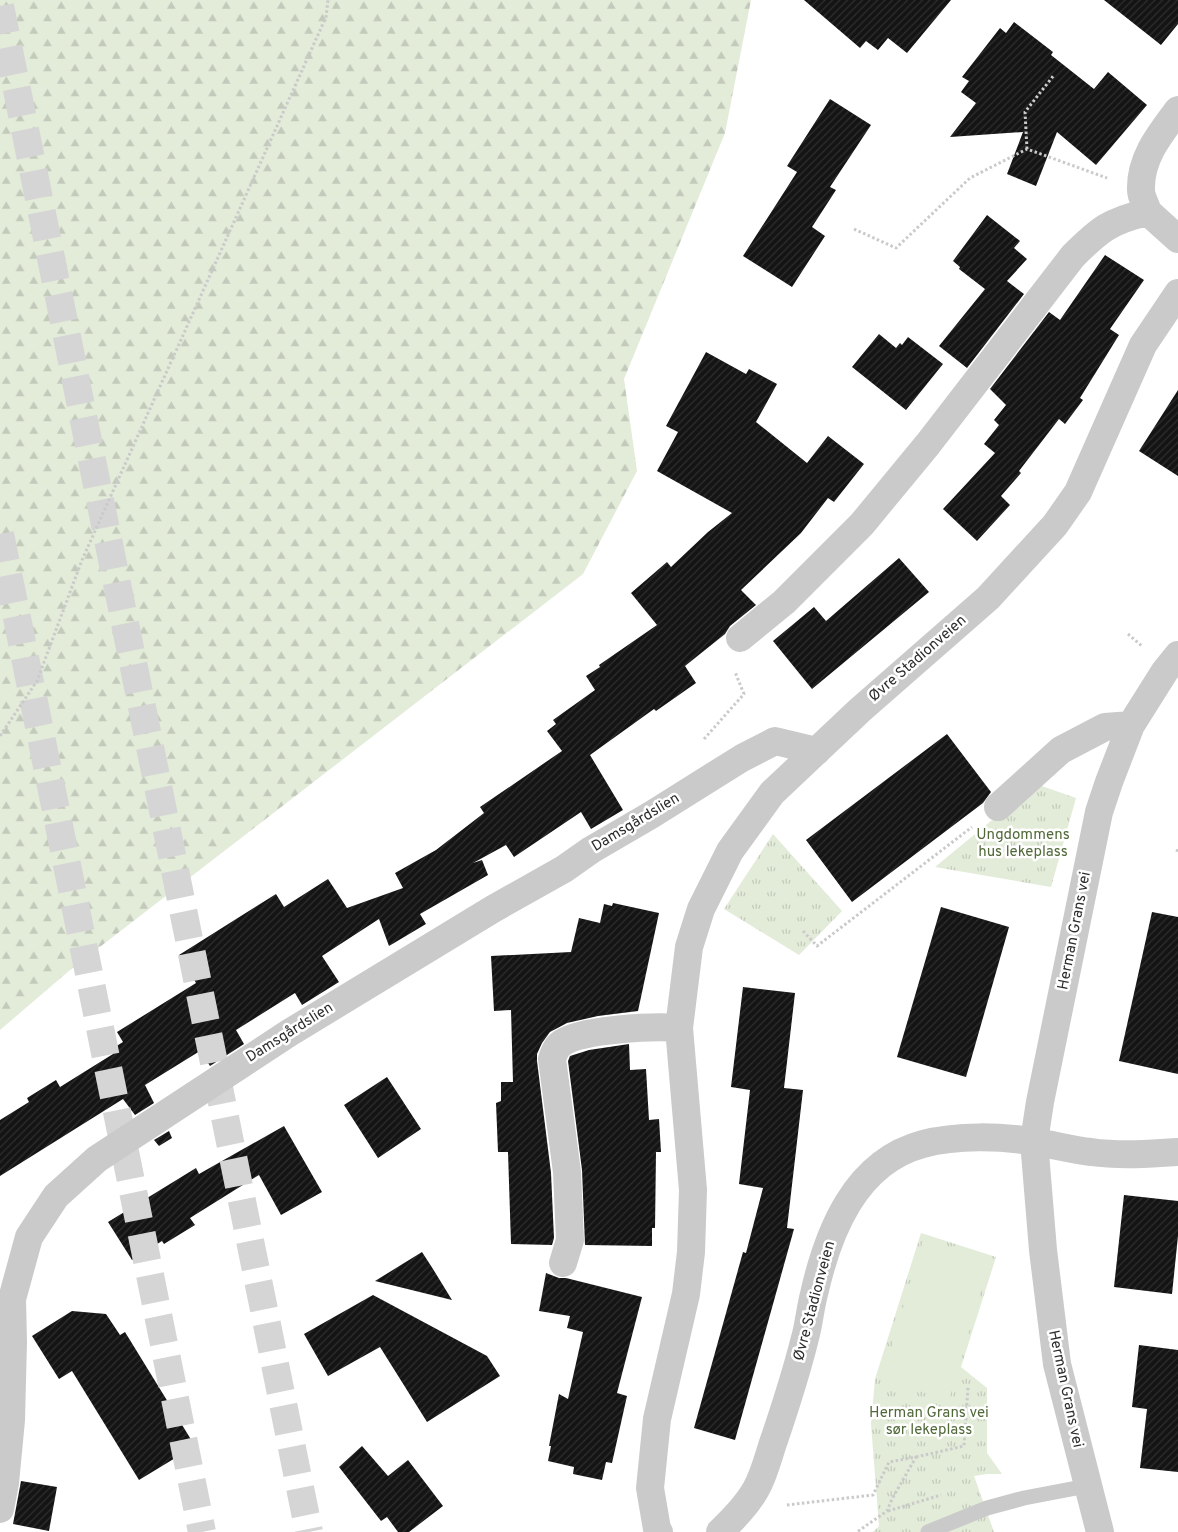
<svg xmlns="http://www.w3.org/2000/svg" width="1178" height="1532" viewBox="0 0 1178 1532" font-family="Overpass,sans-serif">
  <defs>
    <pattern id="forest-firs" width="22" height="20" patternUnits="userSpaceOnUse" patternTransform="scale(1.25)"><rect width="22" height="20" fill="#e3ebd9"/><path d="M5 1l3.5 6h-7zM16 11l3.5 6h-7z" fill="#c3cabb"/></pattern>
    <pattern id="park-tufts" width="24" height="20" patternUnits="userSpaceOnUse" patternTransform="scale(1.25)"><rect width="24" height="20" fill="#e3ebd9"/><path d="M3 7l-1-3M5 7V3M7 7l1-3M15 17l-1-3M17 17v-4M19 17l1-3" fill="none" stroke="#c3cabb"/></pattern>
    <pattern id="building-hatch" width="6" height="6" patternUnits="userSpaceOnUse" patternTransform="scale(1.25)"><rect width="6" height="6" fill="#141414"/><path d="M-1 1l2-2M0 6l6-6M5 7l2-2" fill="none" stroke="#2e2e2e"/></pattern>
  </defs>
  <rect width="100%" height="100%" fill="#fff"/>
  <!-- forest -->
  <path fill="url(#forest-firs)" d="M 0,0 L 751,0 L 725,133 L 624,379 L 637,471 L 583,574 L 70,970 L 0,1030 Z"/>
  <!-- park -->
  <path fill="url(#park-tufts)" d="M 1036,784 L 1076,798 L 1051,887 L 935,867 Z
    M 773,834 L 842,911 L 799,955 L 724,909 Z
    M 921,1233 L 996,1257 L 961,1367 L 987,1388 L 987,1453 L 1002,1474 L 987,1474 L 974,1476 L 994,1532 L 873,1532 L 879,1526 L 871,1424 L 875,1379 Z"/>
  <!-- pitch -->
  <path fill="#e3ebd9" d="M 923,1240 L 990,1260 L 949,1400 L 882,1380 Z"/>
  <!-- building -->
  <path fill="url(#building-hatch)" d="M 804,0 L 951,0 L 907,53 L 888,38 L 878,50 L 866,41 L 860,48 Z
    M 1104,0 L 1178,0 L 1178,24 L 1161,45 Z
    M 1014,22 L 1053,52 L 1051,55 L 1094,89 L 1108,72 L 1147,105 L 1096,165 L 1057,132 L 1036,186 L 1007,174 L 1023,132 L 950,137 L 976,103 L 961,92 L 969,81 L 962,77 L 1000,28 L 1006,33 Z
    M 830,99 L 871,125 L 830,187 L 836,190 L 812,227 L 825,236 L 792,287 L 743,256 L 797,172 L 787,166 Z
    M 987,215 L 1020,241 L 1014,248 L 1027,259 L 1007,281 L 1024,294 L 967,368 L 939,346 L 985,289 L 959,269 L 960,267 L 953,261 Z
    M 1105,255 L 1144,280 L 1110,329 L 1119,335 L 1080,398 L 1083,400 L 1065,424 L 1059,419 L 1019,471 L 1021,473 L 1001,496 L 1010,505 L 977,541 L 943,509 L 995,453 L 984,444 L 999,425 L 994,420 L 1006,405 L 990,389 L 1049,312 L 1060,320 Z
    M 879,334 L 896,348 L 900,343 L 902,345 L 908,337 L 943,364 L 906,410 L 852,367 Z
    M 706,352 L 746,374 L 749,369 L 777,384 L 756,422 L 807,463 L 828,436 L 864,464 L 834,502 L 828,498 L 801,533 L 741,590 L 756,605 L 730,626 L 725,634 L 685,666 L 696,683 L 656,711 L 654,709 L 590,755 L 623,810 L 591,829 L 581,812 L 514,857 L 506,845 L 473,863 L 482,860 L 488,875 L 420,914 L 426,924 L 389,946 L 379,919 L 322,956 L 339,982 L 302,1005 L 295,993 L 236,1030 L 244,1044 L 210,1066 L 200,1051 L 145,1085 L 154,1103 L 135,1115 L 123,1099 L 0,1176 L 0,1120 L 29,1102 L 27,1098 L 56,1080 L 60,1087 L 113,1054 L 110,1050 L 123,1042 L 117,1032 L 196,983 L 179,955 L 276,894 L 284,907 L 328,879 L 347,908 L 403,888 L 395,873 L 436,850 L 484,813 L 480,807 L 562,751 L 547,731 L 556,724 L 553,720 L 595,690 L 586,676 L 600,667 L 599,665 L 657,625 L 631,593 L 667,562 L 671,567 L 708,532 L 732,513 L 657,471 L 678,432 L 666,426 Z
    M 1178,390 L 1178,476 L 1139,451 Z
    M 899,558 L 929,592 L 812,689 L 773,641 L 814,607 L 826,621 Z
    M 947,734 L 991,792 L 983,803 L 852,902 L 806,840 Z
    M 613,903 L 659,913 L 638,1011 L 598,1016 L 567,1023 L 550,1032 L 542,1043 L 537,1054 L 537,1061 L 551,1173 L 554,1238 L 552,1245 L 511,1244 L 508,1152 L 498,1152 L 496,1103 L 501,1101 L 501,1082 L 513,1082 L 511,1010 L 494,1011 L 491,956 L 571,952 L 579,918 L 600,923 L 604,904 L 612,906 Z
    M 941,907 L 1009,927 L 966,1077 L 897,1057 Z
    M 1152,912 L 1178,917 L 1178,1074 L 1119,1061 Z
    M 743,987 L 795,993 L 784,1088 L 803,1090 L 787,1228 L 794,1229 L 735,1440 L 694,1428 L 743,1252 L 746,1253 L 763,1188 L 739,1184 L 750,1090 L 731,1087 Z
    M 629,1044 L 630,1070 L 646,1069 L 649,1120 L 659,1119 L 661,1152 L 656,1152 L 655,1228 L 652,1228 L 652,1246 L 585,1245 L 582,1170 L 568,1061 L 570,1056 L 589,1050 Z
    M 387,1077 L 421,1129 L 378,1158 L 344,1105 Z
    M 284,1126 L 322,1192 L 281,1215 L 259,1175 L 190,1218 L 195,1225 L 164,1244 L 162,1241 L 132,1260 L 108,1222 L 196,1168 L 199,1174 Z
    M 169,1131 L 172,1138 L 159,1146 L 154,1140 Z
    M 1124,1195 L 1178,1201 L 1178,1236 L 1172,1294 L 1114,1287 Z
    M 422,1252 L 433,1269 L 452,1300 L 375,1281 Z
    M 546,1273 L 559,1278 L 566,1278 L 642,1297 L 617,1393 L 627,1396 L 612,1463 L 606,1462 L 602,1480 L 573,1474 L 574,1467 L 548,1461 L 551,1446 L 549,1446 L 559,1394 L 568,1399 L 583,1332 L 567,1328 L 570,1316 L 539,1311 Z
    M 373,1295 L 487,1356 L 500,1376 L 427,1422 L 380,1347 L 328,1376 L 304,1334 Z
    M 72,1311 L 106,1314 L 120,1335 L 125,1332 L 195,1446 L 139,1480 L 72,1371 L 59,1379 L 32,1336 Z
    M 1139,1345 L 1178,1350 L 1178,1472 L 1140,1468 L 1147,1409 L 1132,1407 Z
    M 362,1446 L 388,1476 L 408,1460 L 443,1506 L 409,1532 L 398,1532 L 387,1517 L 381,1521 L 339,1467 Z
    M 21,1481 L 57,1487 L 49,1531 L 13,1524 Z"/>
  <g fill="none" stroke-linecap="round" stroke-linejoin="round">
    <!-- motorway-tunnel -->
    <path stroke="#d5d5d5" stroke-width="28" stroke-dasharray="28 14" stroke-linecap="butt" d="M 0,6 L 309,1532
      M 0,534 L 202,1532"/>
    <!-- path -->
    <path stroke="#cacaca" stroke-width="3" stroke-dasharray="2.5 2.5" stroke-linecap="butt" d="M 1027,149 L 1025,112 L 1054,75
      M 854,229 L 896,248 L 970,178 L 1027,149 L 1107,178
      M 1128,634 L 1143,647
      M 0,736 L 37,681 L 82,560 L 326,17 L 328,0
      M 704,739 L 744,694 L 735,672
      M 1176,850 L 1178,851
      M 803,931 L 817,946 L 972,827
      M 916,1457 L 964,1446 L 968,1387
      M 787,1505 L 873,1495 L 889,1462 L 916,1457 L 892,1499 L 887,1511 L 857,1532
      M 888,1511 L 941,1495"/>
    <!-- service -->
    <path stroke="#cacaca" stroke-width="15" d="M 928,1532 L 987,1508 L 1024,1498 L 1087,1486"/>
    <!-- minor -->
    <path stroke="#cacaca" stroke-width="28" d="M 1148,212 C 1146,205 1141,197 1141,190 C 1140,158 1160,134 1178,110
      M 740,638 L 784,602 L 862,524 L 928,444 L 1073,256 C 1100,229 1110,221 1148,212 L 1178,239
      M 998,807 L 1061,750 L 1105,727 L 1131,725
      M 563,1263 L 570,1240 L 567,1172 L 552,1059 C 554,1053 556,1047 562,1043 C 582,1029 654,1026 679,1028
      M 0,1509 L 5,1483 L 11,1420 L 13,1342 L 12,1299 L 29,1237 L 56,1196 L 97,1159 L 289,1033 L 493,909 L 564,869 L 591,850 L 651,815 L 742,758 L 775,741 L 817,751
      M 659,1532 L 657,1529 L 650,1488 L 657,1419 L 686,1294 L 691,1252 L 693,1190 L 679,1028 L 689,947 L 701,909 L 730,851 L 772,793 L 860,710 L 988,598 L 1055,525 L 1078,492 L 1143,345 L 1178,293
      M 720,1532 C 733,1519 747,1505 756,1489 C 764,1475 768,1458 773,1443 C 785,1408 796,1374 805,1338 C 809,1324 810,1309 814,1294 C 828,1232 855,1162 923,1144 C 956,1135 1002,1136 1036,1142 C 1054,1145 1073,1150 1091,1152 C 1119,1156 1150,1154 1178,1152
      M 1100,1532 L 1057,1364 L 1043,1250 L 1034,1141 L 1040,1102 L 1099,812 L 1109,782 L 1131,725 L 1165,671 L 1178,655"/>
  </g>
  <g text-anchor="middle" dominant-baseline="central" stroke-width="5" stroke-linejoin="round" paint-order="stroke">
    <!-- street labels -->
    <g font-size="15" fill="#2d2d2d" stroke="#fff">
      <text transform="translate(918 659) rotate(-41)">Øvre Stadionveien</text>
      <text transform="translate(636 823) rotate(-31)">Damsgårdslien</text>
      <text transform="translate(1075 931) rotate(-79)">Herman Grans vei</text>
      <text transform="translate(290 1033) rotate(-32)">Damsgårdslien</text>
      <text transform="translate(815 1301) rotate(-75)">Øvre Stadionveien</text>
      <text transform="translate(1065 1389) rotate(78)">Herman Grans vei</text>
    </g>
    <!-- park labels -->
    <g font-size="15" fill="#516939" stroke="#fff">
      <text x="1023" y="835">Ungdommens<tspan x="1023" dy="17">hus lekeplass</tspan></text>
      <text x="929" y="1413">Herman Grans vei<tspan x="929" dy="17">sør lekeplass</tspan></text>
    </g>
  </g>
</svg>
